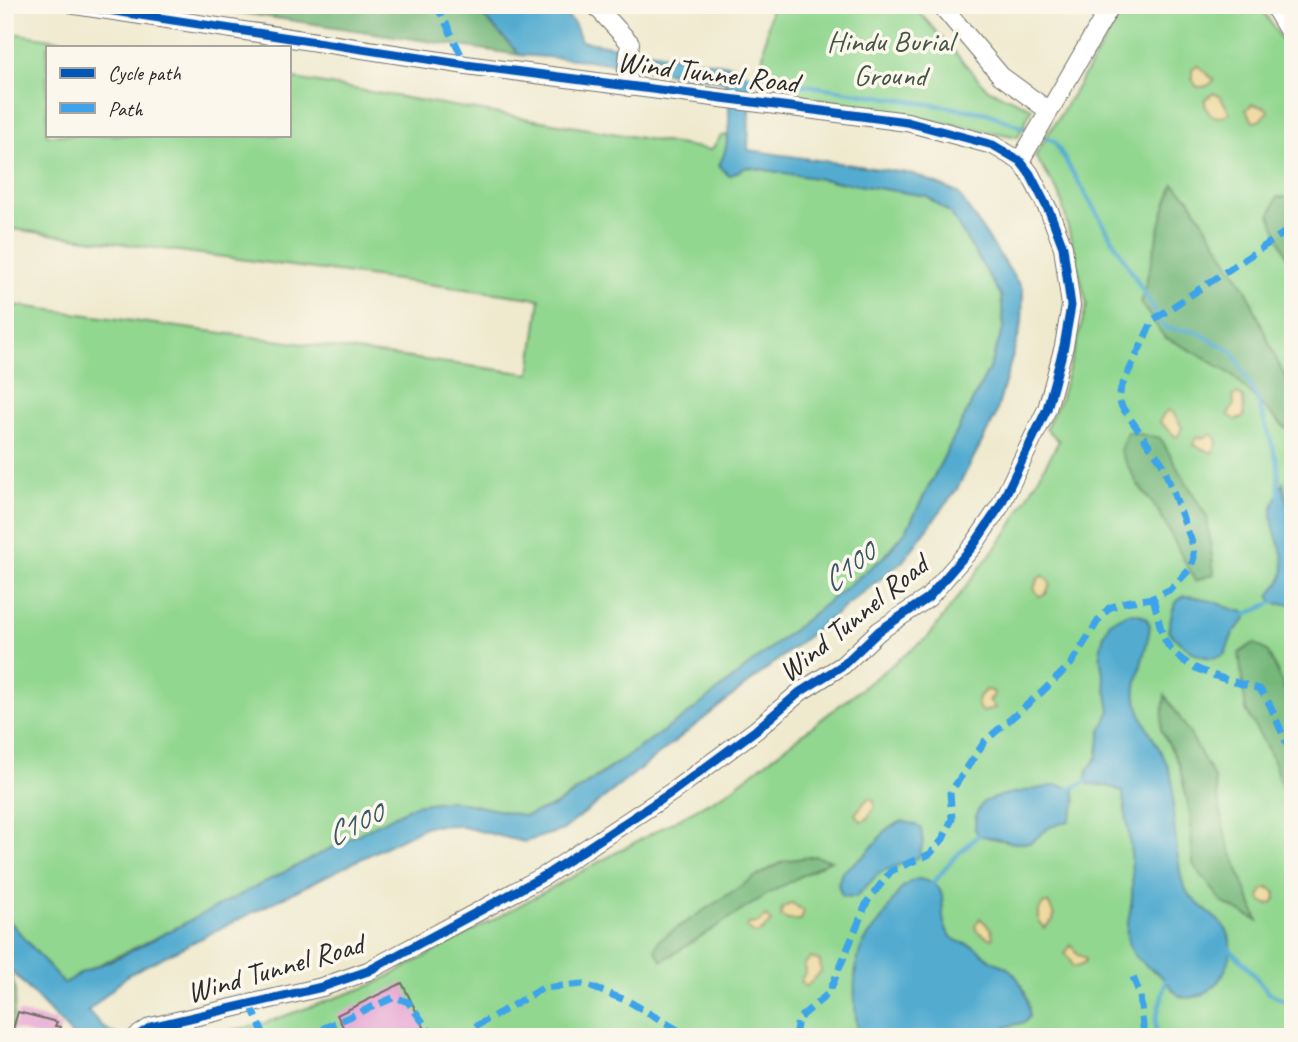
<svg xmlns="http://www.w3.org/2000/svg" width="1298" height="1042" viewBox="0 0 1298 1042" font-family="Caveat,sans-serif">
  <rect width="100%" height="100%" fill="#fbf7ec"/>
  <filter id="ink" filterUnits="userSpaceOnUse"><feTurbulence type="fractalNoise" baseFrequency=".0143" numOctaves="2"/><feDisplacementMap in="SourceGraphic" scale="14" xChannelSelector="R" yChannelSelector="G"/><feConvolveMatrix kernelMatrix="1 2 1 2 8 2 1 2 1" color-interpolation-filters="sRGB"/></filter>
  <filter id="wash" filterUnits="userSpaceOnUse"><feTurbulence type="fractalNoise" baseFrequency=".00686" numOctaves="4" result="noise"/><feDisplacementMap in="SourceGraphic" scale="28" xChannelSelector="R" yChannelSelector="G"/><feGaussianBlur stdDeviation="1.57" result="paint"/><feColorMatrix in="noise" values="0 0 0 0 0 0 0 0 0 0 0 0 0 0 0 0 0 1.4 0 .05"/><feComposite in="paint" operator="in"/></filter>
  <g filter="url(#wash)">
    <rect width="100%" height="100%" fill="#efe9cd"/>
    <!-- green -->
    <path fill="#92d790" stroke="#5e815e" stroke-width="2" d="M 771,5 L 913,5 L 987,89 L 1032,108 L 1018,137 L 832,101 L 757,94 Z
      M 1127,5 L 1259,5 L 1293,57 L 1293,1037 L 193,1037 L 259,1025 L 375,984 L 726,793 L 928,637 L 1010,528 L 1059,441 L 1046,428 L 1060,400 L 1087,305 L 1060,195 L 1035,156 Z
      M 5,32 L 104,47 L 47,47 L 47,135 L 289,135 L 289,78 L 711,150 L 721,136 L 727,135 L 726,153 L 747,167 L 926,196 L 951,214 L 1001,295 L 1004,327 L 988,371 L 906,531 L 885,556 L 691,712 L 555,805 L 525,816 L 450,800 L 81,973 L 64,984 L 5,916 L 5,304 L 530,374 L 540,299 L 5,228 Z
      M 5,964 C 22,985 13,1013 10,1037 L 5,1037 Z"/>
    <!-- forest -->
    <path fill="#75b87a" stroke="#507252" stroke-width="2" d="M 188,5 L 473,5 L 520,55 Z
      M 1174,184 L 1188,197 L 1246,289 L 1278,363 L 1293,392 L 1293,425 L 1285,428 L 1232,375 L 1202,356 L 1164,337 L 1141,303 L 1164,210 Z
      M 1277,197 L 1293,197 L 1293,272 L 1270,215 Z
      M 1127,432 L 1160,438 L 1207,517 L 1214,574 L 1195,581 L 1159,512 L 1136,482 L 1120,451 Z
      M 1254,643 L 1268,652 L 1293,706 L 1293,821 L 1272,757 L 1246,711 L 1239,653 Z
      M 1165,695 L 1189,732 L 1214,778 L 1226,838 L 1258,921 L 1223,903 L 1193,864 L 1190,813 L 1179,764 L 1161,729 Z
      M 814,856 L 831,860 L 771,892 L 662,961 L 655,950 L 659,940 L 756,876 L 784,861 Z"/>
    <!-- sand -->
    <path fill="#eeda9e" stroke="#8c8264" stroke-width="2" d="M 1197,65 L 1214,80 C 1211,85 1202,89 1196,86 L 1192,78 L 1192,69 Z
      M 1214,93 L 1220,97 L 1230,112 C 1218,123 1204,114 1205,99 Z
      M 1252,104 L 1266,108 L 1269,111 L 1259,121 L 1253,121 L 1246,110 Z
      M 1237,394 L 1243,397 L 1244,417 L 1236,420 L 1228,415 L 1234,404 L 1233,396 Z
      M 1168,410 L 1174,414 L 1182,427 L 1179,435 L 1176,437 L 1160,422 L 1162,416 Z
      M 1211,434 L 1216,438 L 1217,444 L 1212,453 L 1193,445 L 1196,437 L 1202,438 Z
      M 1043,575 L 1049,581 L 1050,586 L 1045,595 L 1039,596 L 1034,588 L 1038,579 Z
      M 985,690 L 993,691 L 994,696 L 989,700 L 995,708 L 983,712 L 977,706 L 978,698 Z
      M 868,798 L 874,800 L 875,807 L 866,820 L 861,821 L 855,814 Z
      M1260 896a8 8 0 1 1 16 0a8 8 0 1 1-16 0Z
      M 792,903 L 804,911 L 801,920 L 787,920 L 781,916 L 782,908 Z
      M 1044,903 L 1049,904 L 1054,915 L 1053,920 L 1044,928 L 1039,922 L 1039,910 Z
      M 766,916 L 771,922 L 761,932 L 755,934 L 747,928 L 748,924 L 758,923 Z
      M 980,918 L 991,929 L 993,938 L 991,939 L 977,931 L 975,926 Z
      M 1071,945 L 1078,955 L 1085,958 L 1085,963 L 1077,967 L 1072,966 L 1070,959 L 1065,954 Z
      M 811,958 L 820,961 L 821,971 L 806,987 L 800,982 L 806,971 L 804,964 Z"/>
    <!-- water -->
    <path fill="#53acd0" stroke="#3f6c7e" stroke-width="2" d="M 473,5 L 558,5 L 575,25 L 581,41 L 741,67 L 750,86 L 748,150 L 914,174 L 958,193 L 1023,290 L 1022,323 L 995,417 L 957,489 L 903,561 L 563,830 L 524,842 L 455,825 L 427,826 L 129,974 L 88,1011 L 103,1027 L 120,1037 L 74,1037 L 5,964 L 5,916 L 64,984 L 81,973 L 119,957 L 415,805 L 450,800 L 525,816 L 555,806 L 691,712 L 885,556 L 906,531 L 988,371 L 1004,327 L 1001,295 L 951,214 L 926,196 L 747,167 L 729,176 L 719,165 C 731,145 732,103 724,81 L 587,60 L 520,55 Z
      M 1283,483 L 1293,527 L 1293,604 L 1275,604 L 1269,596 C 1273,590 1279,585 1282,578 C 1290,556 1271,535 1272,514 C 1272,503 1279,493 1283,483 Z
      M 1185,596 C 1212,597 1220,607 1244,612 L 1246,619 L 1233,633 L 1225,654 C 1204,666 1182,646 1168,631 C 1172,617 1171,601 1185,596 Z
      M 1128,613 C 1139,613 1146,615 1150,625 C 1149,645 1133,682 1136,698 C 1142,728 1166,751 1172,780 C 1174,791 1173,801 1173,812 C 1175,833 1177,860 1182,880 C 1189,908 1227,916 1230,940 C 1233,965 1218,991 1194,997 C 1178,1001 1175,991 1165,980 C 1156,970 1140,965 1133,953 C 1120,931 1131,920 1132,897 C 1133,875 1131,850 1128,828 C 1127,816 1123,805 1123,792 L 1111,787 L 1085,783 L 1088,769 L 1097,758 L 1101,731 L 1110,710 L 1101,663 L 1100,650 L 1104,634 L 1110,622 Z
      M 1058,785 L 1074,789 L 1076,802 L 1069,821 L 1050,827 L 1030,843 L 1015,843 L 978,835 L 975,829 L 976,814 L 983,802 L 1003,795 Z
      M 902,821 L 916,825 L 921,829 L 923,843 L 919,857 L 879,873 L 856,897 L 842,896 L 838,884 L 842,872 L 865,855 L 888,828 Z
      M 919,879 C 958,886 933,911 949,934 C 955,943 963,942 972,946 C 979,949 984,955 989,959 C 995,963 1003,965 1009,969 C 1022,980 1030,1001 1029,1017 L 1025,1022 L 1006,1027 L 1002,1037 L 859,1037 C 854,1012 851,967 863,944 C 869,933 879,924 886,913 C 894,899 902,881 919,879 Z"/>
    <g fill="none" stroke-linecap="round" stroke-linejoin="round">
      <!-- stream -->
      <path stroke="#53acd0" stroke-width="4.5" d="M 742,75 L 987,113 L 1031,131
        M 1039,135 L 1054,141 L 1165,328 L 1195,331 L 1233,352 L 1257,398 L 1278,464 L 1279,497
        M 1242,616 L 1279,600
        M 1067,790 L 1088,781
        M 930,887 L 953,859 L 982,832
        M 1227,947 L 1246,965 L 1268,992 L 1293,1005
        M 1156,1037 L 1156,1020 L 1167,976"/>
    </g>
    <g id="blocks">
      <!-- building -->
      <path fill="#e6a4d3" d="M 402,983 L 425,1029 L 410,1037 L 348,1037 L 337,1015 Z
        M 18,1012 L 57,1022 L 55,1026 L 61,1027 L 58,1037 L 40,1037 L 13,1029 Z"/>
    </g>
  </g>
  <g filter="url(#ink)">
    <use href="#blocks" fill-opacity="0" stroke="#706e64" stroke-width="2"/>
    <g fill="none" stroke-linecap="round" stroke-linejoin="round">
      <defs>
        <path id="minor" d="M 75,5 L 466,65 L 907,122 L 993,145 L 1020,161 L 1030,174 L 1050,213 L 1063,247 L 1071,306 L 1064,346 L 1047,409 L 1000,506 L 973,546 L 928,598 L 879,631 L 843,665 L 800,692 L 756,730 L 672,792 L 546,875 L 368,971 L 322,987 L 151,1027 L 136,1037
          M 595,5 L 630,43 L 627,71 L 629,87
          M 941,5 L 1001,76 L 1049,111
          M 1273,5 L 1293,38
          M 1020,161 L 1111,5"/>
      </defs>
      <!-- minor casing -->
      <use href="#minor" stroke="#706e64" stroke-width="20"/>
      <!-- minor -->
      <use href="#minor" stroke="#fff" stroke-width="18"/>
      <!-- quiet -->
      <path stroke="#3ea3eb" stroke-width="7" stroke-dasharray="14 7" stroke-linecap="butt" d="M 434,5 L 442,15 L 466,65
        M 1153,598 C 1157,611 1159,627 1165,640 C 1180,671 1229,680 1260,689 L 1270,705 L 1293,758
        M 1133,977 L 1140,995 L 1144,1037
        M 251,1005 L 265,1037
        M 303,1037 L 395,997 L 408,1002 L 434,1037
        M 457,1037 L 543,988 L 583,984 L 628,1001 L 690,1037
        M 795,1037 L 798,1019 L 829,993 L 867,902 L 891,871 L 930,854 L 943,839 L 952,819 L 950,793 L 985,741 L 1043,691 L 1071,664 L 1098,621 L 1109,608 L 1125,602 L 1153,598 L 1171,589 L 1191,568 L 1194,557 L 1193,545 L 1162,463 L 1122,407 L 1119,399 L 1121,388 L 1153,320 L 1284,233 L 1293,234"/>
      <defs>
        <path id="cycleway" d="M 75,5 L 466,65 L 907,122 L 993,145 L 1020,161 L 1030,174 L 1050,213 L 1063,247 L 1071,306 L 1064,346 L 1047,409 L 1000,506 L 973,546 L 928,598 L 879,631 L 843,665 L 800,692 L 756,730 L 672,792 L 546,875 L 368,971 L 322,987 L 151,1027 L 136,1037"/>
      </defs>
      <!-- cycleway casing -->
      <use href="#cycleway" stroke="#fbf7ec" stroke-width="13"/>
      <!-- cycleway -->
      <use href="#cycleway" stroke="#0057b8" stroke-width="9"/>
    </g>
  </g>
  <g text-anchor="middle" dominant-baseline="central" stroke-width="7" stroke-linejoin="round" paint-order="stroke">
    <!-- park labels -->
    <g font-size="30" fill="#455644" stroke="#fbf7ec">
      <text x="890" y="41">Hindu Burial<tspan x="890" dy="34">Ground</tspan></text>
    </g>
    <!-- street labels -->
    <g font-size="30" fill="#2b2b2b" stroke="#fbf7ec">
      <text transform="translate(708 72) rotate(7)">Wind Tunnel Road</text>
      <text transform="translate(853 618) rotate(-39)">Wind Tunnel Road</text>
      <text transform="translate(275 968) rotate(-16)">Wind Tunnel Road</text>
    </g>
    <!-- water labels -->
    <g font-size="32" font-style="italic" fill="#395865" stroke="#fbf7ec">
      <text transform="translate(848 567) rotate(-39)">C100</text>
      <text transform="translate(354 824) rotate(-27)">C100</text>
    </g>
  </g>
  <!-- margin -->
  <rect width="1298" height="1042" fill="none" stroke="#fbf7ec" stroke-width="28"/>
  <!-- legend -->
  <rect x="46" y="46" width="245" height="91" fill="#fbf7ec" stroke="#a8a59f" stroke-width="2"/>
  <rect x="60" y="68" width="35" height="10" fill="#0057b8" stroke="#a8a59f" stroke-width="2"/>
  <text x="108" y="80" font-size="21" fill="#2b2b2b">Cycle path</text>
  <rect x="60" y="103" width="35" height="10" fill="#3ea3eb" stroke="#a8a59f" stroke-width="2"/>
  <text x="108" y="116" font-size="21" fill="#2b2b2b">Path</text>
</svg>
